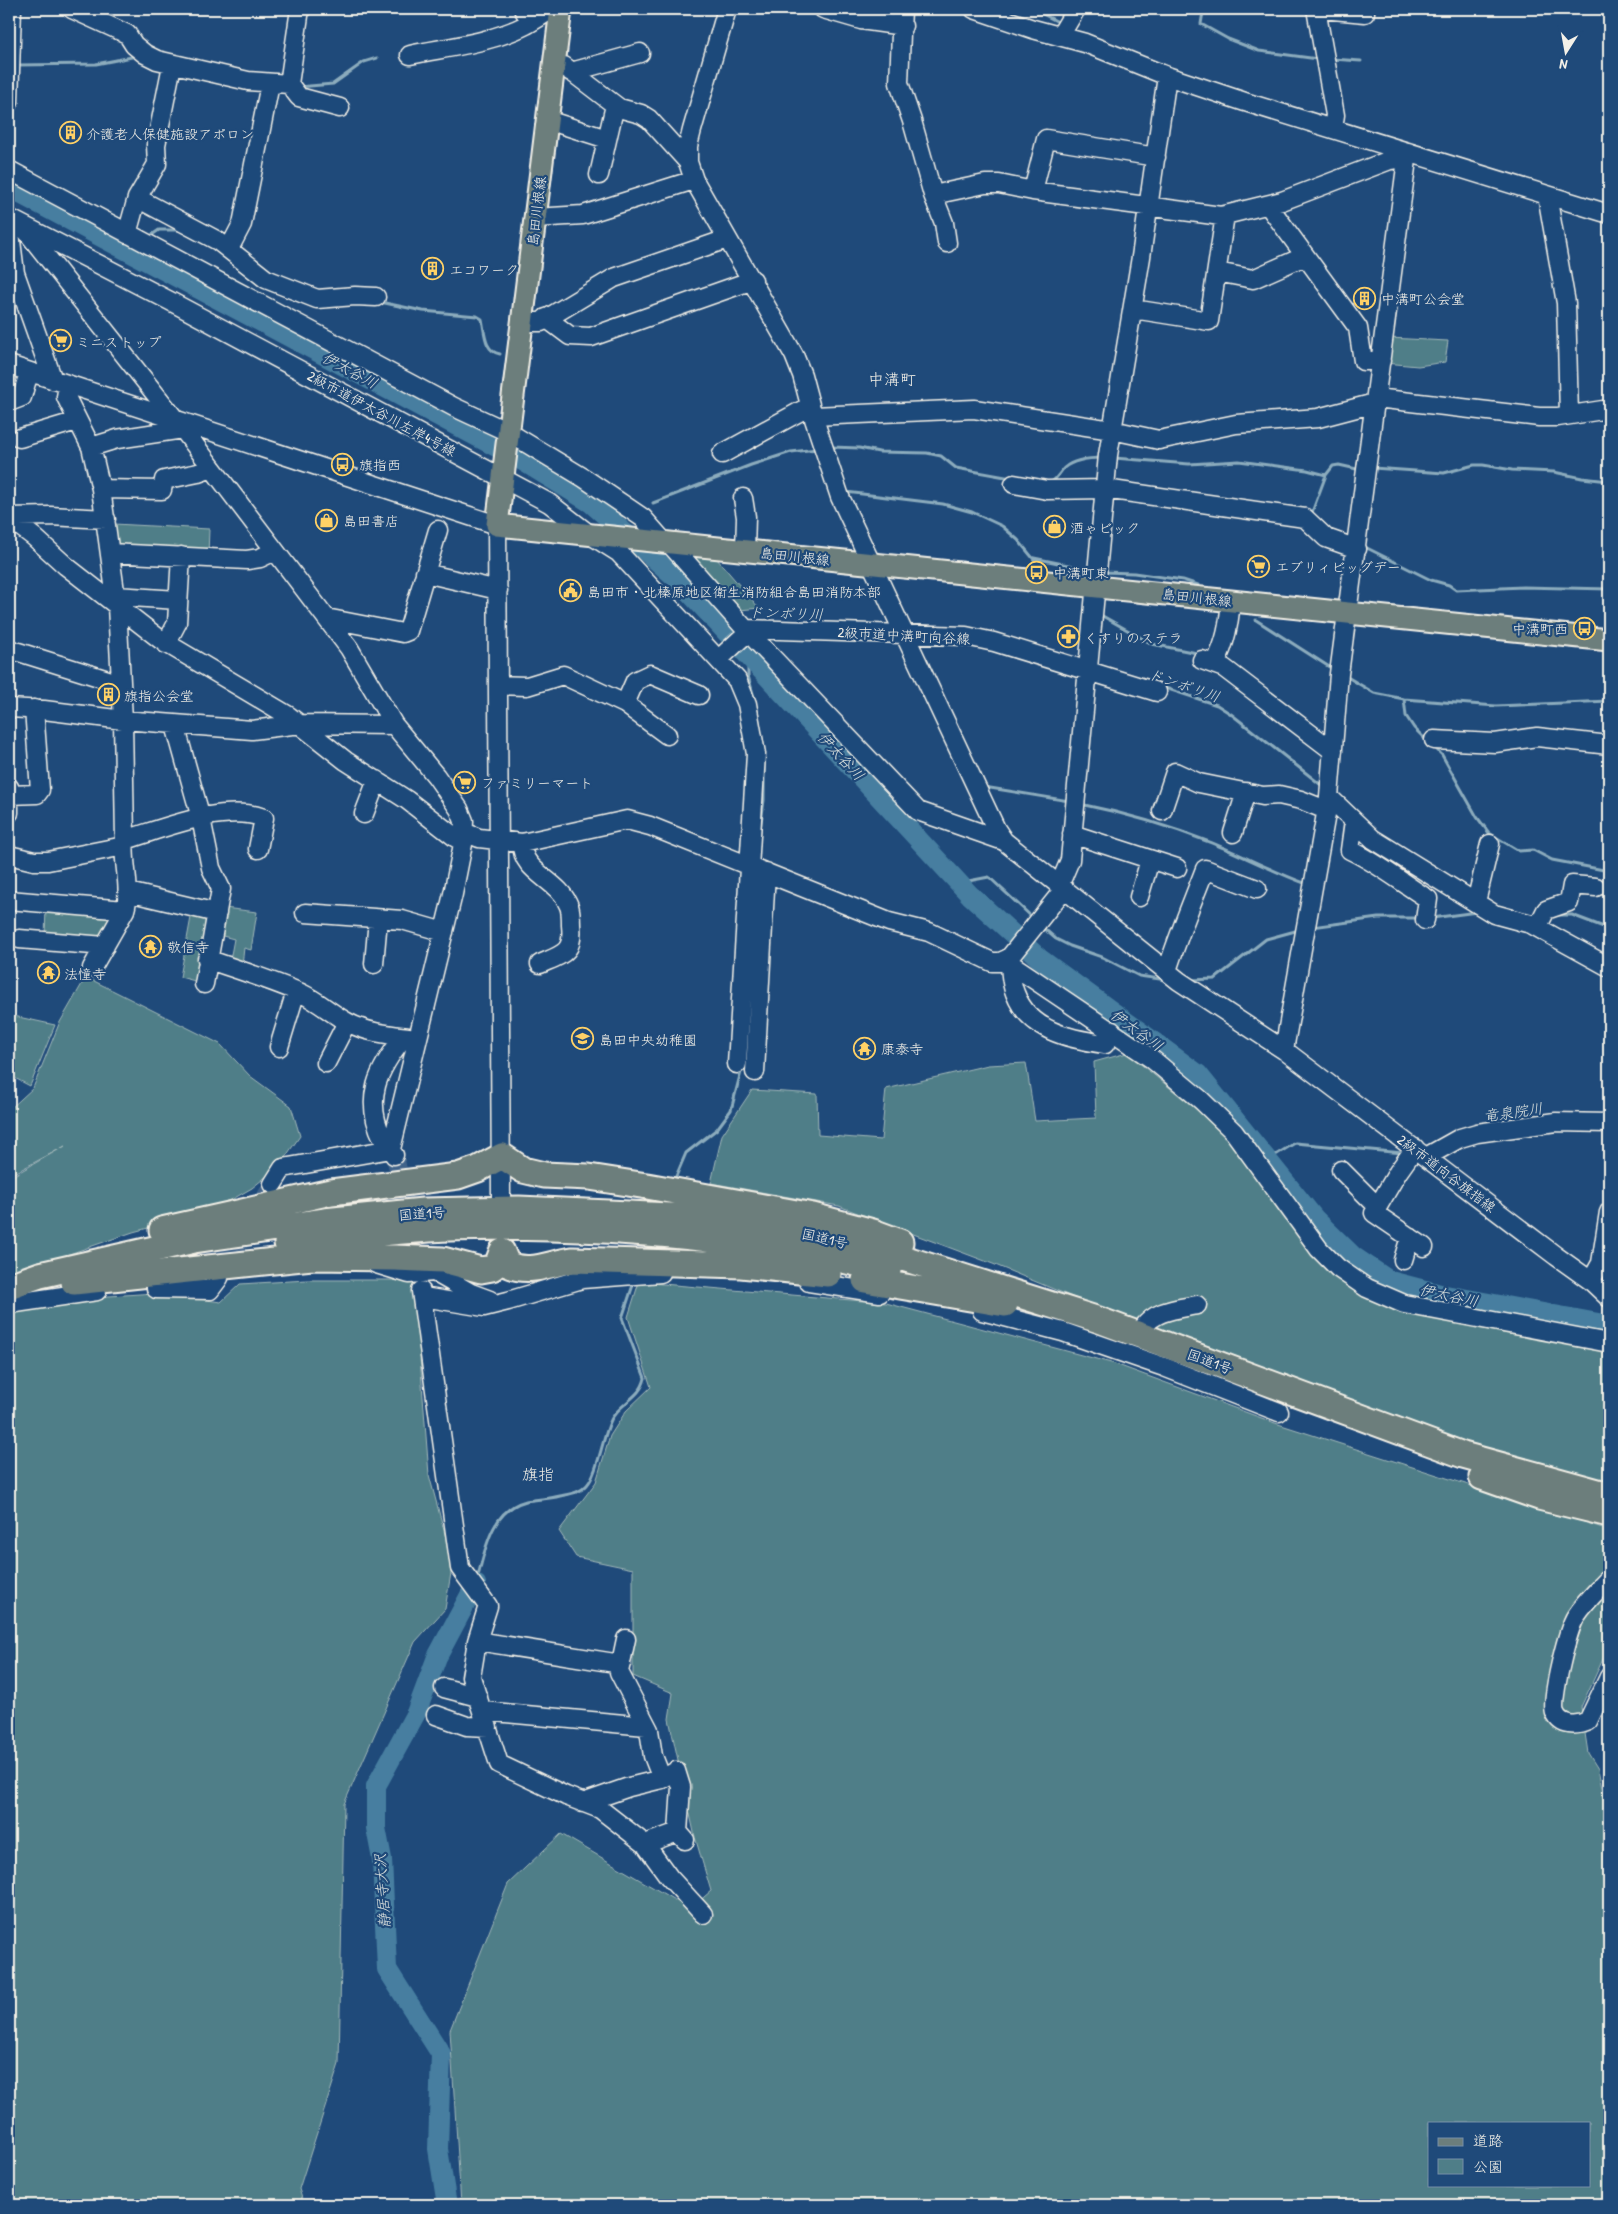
<svg xmlns="http://www.w3.org/2000/svg" width="1618" height="2214" viewBox="0 0 1618 2214" font-family="'Patrick Hand','Klee One',sans-serif">
  <rect width="100%" height="100%" fill="#1f4a7a"/>
  <filter id="ink" filterUnits="userSpaceOnUse"><feTurbulence type="fractalNoise" baseFrequency=".02" numOctaves="2"/><feDisplacementMap in="SourceGraphic" scale="10" xChannelSelector="R" yChannelSelector="G"/><feConvolveMatrix kernelMatrix="1 2 1 2 8 2 1 2 1" color-interpolation-filters="sRGB"/></filter>
  <g filter="url(#ink)">
    <!-- green -->
    <path fill="#4f7e88" stroke="#a2b8b8" fill-rule="evenodd" d="M 1389,338 L 1448,341 L 1445,362 L 1418,366 L 1385,363 Z
      M 114,524 L 209,529 L 208,555 L 116,550 Z
      M 687,554 L 717,559 L 759,608 L 740,610 Z
      M 46,908 L 115,914 L 101,942 L 45,936 Z
      M 224,908 L 257,912 L 251,950 L 244,948 L 242,965 L 230,960 L 234,939 L 219,935 Z
      M 192,912 L 214,918 L 199,982 L 180,977 Z
      M 86,977 L 220,1044 L 250,1076 L 291,1106 L 300,1136 L 279,1166 L 252,1188 L 212,1211 L 133,1232 L 17,1272 L 9,1278 L 9,1178 L 65,1146 L 9,1176 L 9,1110 L 33,1088 L 59,1024 Z
      M 9,1015 L 55,1025 L 30,1086 L 9,1075 Z
      M 1127,1053 L 1240,1145 L 1302,1228 L 1375,1288 L 1502,1333 L 1609,1351 L 1609,1484 L 1496,1452 L 1188,1345 L 993,1264 L 839,1206 L 711,1183 L 722,1135 L 752,1090 L 817,1094 L 818,1135 L 881,1140 L 886,1089 L 988,1065 L 1026,1063 L 1035,1121 L 1096,1118 L 1094,1062 Z
      M 307,1280 L 414,1280 L 429,1475 L 446,1538 L 451,1573 L 445,1609 L 415,1642 L 344,1804 L 339,2064 L 299,2189 L 304,2205 L 9,2205 L 9,1313 L 94,1297 L 155,1293 L 221,1302 L 240,1284 Z
      M 639,1282 L 886,1303 L 1115,1364 L 1275,1423 L 1609,1530 L 1609,1646 L 1581,1707 L 1588,1753 L 1598,1769 L 1609,1822 L 1609,2205 L 461,2205 L 450,2030 L 508,1884 L 561,1834 L 690,1909 L 711,1891 L 695,1837 L 669,1719 L 673,1693 L 633,1676 L 633,1569 L 576,1557 L 559,1531 L 596,1482 L 610,1436 L 626,1411 L 651,1387 L 628,1317 ZM 1429,2123 L 1589,2123 L 1589,2185 L 1429,2185 Z"/>
    <g fill="none" stroke-linecap="round" stroke-linejoin="round">
      <!-- stream -->
      <path stroke="#8cacbd" stroke-width="3" d="M 1033,9 L 1062,24
        M 1197,9 L 1203,12 L 1201,24 L 1228,39 L 1259,51 L 1318,59
        M 1332,59 L 1361,61
        M 17,65 L 96,64 L 137,56
        M 298,87 L 333,84 L 364,62 L 377,58
        M 149,237 L 159,230 L 181,230
        M 135,255 L 141,248
        M 380,302 L 423,311 L 477,316 L 482,319 C 485,333 484,351 500,354
        M 831,447 L 859,448 L 879,452 L 927,453 L 941,456 L 956,468 L 1011,478
        M 1114,458 L 1189,464 L 1239,461 L 1307,470 L 1326,475 L 1333,466 L 1339,465 L 1361,470
        M 1373,468 L 1444,473 L 1474,465 L 1483,465 L 1512,470 L 1554,472 L 1582,478 L 1609,481
        M 1051,482 C 1058,478 1059,473 1064,468 C 1073,460 1091,458 1103,458
        M 846,492 L 943,504 L 972,512 L 1002,526 L 1018,540 L 1041,568
        M 653,503 L 751,465 L 791,452 L 817,449
        M 1311,515 L 1326,475
        M 611,521 L 626,514
        M 1363,546 L 1431,580 L 1449,585 L 1456,590 L 1523,587 L 1609,589
        M 1034,558 L 1092,570
        M 1103,572 L 1134,573 L 1183,580 L 1198,585
        M 1099,614 L 1152,644 L 1202,654
        M 1256,620 L 1334,670
        M 720,625 L 725,622 L 731,622
        M 748,656 L 748,676 L 755,701
        M 1344,675 L 1374,693 L 1404,699 L 1496,706 L 1609,701
        M 1162,687 L 1217,705 L 1231,714 L 1325,788
        M 1404,699 L 1406,716 L 1414,728 L 1427,741
        M 757,710 L 763,746
        M 1434,747 L 1442,755 L 1477,817 L 1489,833 L 1519,851 L 1533,850 L 1552,860 L 1609,871
        M 984,787 L 1069,801
        M 1080,804 C 1125,813 1169,826 1212,843 C 1244,856 1274,872 1307,884
        M 759,838 L 764,800 L 764,757
        M 958,883 L 989,877 L 1033,918
        M 1555,915 L 1572,915 L 1609,929
        M 1432,918 L 1477,912
        M 1041,926 L 1056,939 L 1070,946 L 1102,957 L 1139,976 L 1167,980
        M 1312,927 L 1378,918 L 1420,918
        M 1190,980 L 1215,979 L 1266,939 L 1299,930
        M 1269,1159 L 1295,1143 L 1403,1153
        M 674,1181 L 686,1153 L 717,1129 L 731,1110 L 742,1068
        M 477,1580 C 485,1550 491,1510 526,1501 C 537,1499 549,1499 560,1496 C 570,1494 580,1493 587,1485 C 598,1473 603,1434 612,1418 C 622,1402 641,1397 645,1378 L 622,1318 L 634,1282"/>
      <!-- river -->
      <path stroke="#467ea0" stroke-width="20" d="M 9,188 L 521,460 L 591,503 L 675,577 L 970,895 L 1039,958 L 1198,1074 L 1315,1219 L 1353,1256 L 1390,1281 L 1440,1294 L 1609,1325
        M 447,2205 L 438,2149 L 441,2054 L 387,1969 L 382,1859 L 376,1828 L 376,1786 L 416,1713 L 437,1657 L 476,1584"/>
      <!-- minor-tunnel -->
      <path stroke="#3f638a" stroke-width="18" stroke-dasharray="18 9" stroke-linecap="butt" d="M 396,1160 L 417,1268
        M 222,1272 L 273,1184"/>
      <defs>
        <path id="minor" d="M 72,9 L 127,34 L 134,45 L 145,54 L 157,60 L 248,81 L 289,84
          M 300,9 L 289,84 L 299,97 L 340,108
          M 523,9 L 531,21
          M 727,9 L 692,130 L 688,146 L 688,162 L 694,180 L 794,355 L 802,375 L 813,416 L 840,497 L 996,829 L 1004,841 L 1179,981 L 1284,1050 L 1556,1256 L 1591,1281 L 1609,1298
          M 823,9 L 861,20 L 903,26
          M 902,9 L 899,83 L 912,121 L 933,195 L 944,223 L 947,243
          M 974,9 L 1033,29 L 1085,43 L 1167,76 L 1245,102 L 1609,214
          M 1316,9 L 1335,115 L 1333,128
          M 1322,9 L 1365,13 L 1364,9
          M 1060,36 L 1076,9
          M 410,55 C 448,47 491,43 526,25 C 535,20 544,14 553,9
          M 554,64 L 564,66 L 619,108 L 641,114 L 649,119 L 688,162
          M 571,72 L 640,53
          M 9,102 L 12,9
          M 547,120 L 607,139
          M 9,170 L 454,407 L 508,432 L 584,478 L 643,518 L 665,543
          M 599,175 L 615,105
          M 1033,191 L 1046,139 L 1156,157
          M 933,195 L 985,184 L 999,184 L 1033,191 L 1221,216 L 1282,201 L 1390,160 L 1407,158
          M 1547,195 L 1566,303 L 1569,415
          M 137,198 L 218,241 L 266,279 L 317,299 L 355,296 L 376,297
          M 1268,205 L 1358,328 L 1363,361 L 1381,361
          M 9,218 L 170,301 L 549,503 L 589,534 L 619,553 L 737,680 L 747,704 L 756,754 L 737,1064
          M 535,218 L 583,215 L 694,180
          M 9,224 L 15,273 L 53,380
          M 24,228 L 175,419 L 349,648 L 394,725 L 436,776 L 459,809 L 464,821 L 463,844 L 453,894 L 391,1149 L 283,1168 L 273,1184
          M 127,234 L 137,198 L 157,164 L 156,145 L 172,65
          M 229,249 L 242,224 L 270,84
          M 1217,272 L 1253,279 L 1305,256
          M 1133,309 L 1209,321 L 1225,215
          M 546,318 L 570,336 L 591,337 L 753,280
          M 522,322 L 541,322 L 614,278 L 727,239
          M 9,365 L 497,525 L 501,1199
          M 68,385 L 66,397 L 91,447 L 101,489 L 117,606 L 123,720 L 125,840 C 122,863 132,886 125,910 L 92,968
          M 1376,398 L 1539,417 L 1558,417 L 1609,409
          M 9,402 L 22,397 L 29,372
          M 813,416 L 974,409 L 1112,430 L 1159,440 L 1236,424 L 1318,418 L 1375,403
          M 20,438 L 77,421
          M 91,447 L 117,439 L 183,429
          M 722,454 L 810,406
          M 1014,484 L 1047,490 L 1105,489 L 1305,518 L 1326,538 L 1357,549
          M 101,489 L 162,490 L 164,480 L 198,473 L 212,468
          M 743,498 L 746,517 L 745,551
          M 9,517 L 50,516 L 106,519
          M 9,518 L 34,537 L 66,566 L 161,640 L 289,716 L 346,761 L 407,800 L 456,838 L 463,840
          M 670,544 L 748,632 L 918,811 L 1004,841
          M 110,553 L 247,560 L 260,558 L 275,551
          M 425,573 L 498,590
          M 116,596 L 178,600
          M 326,618 L 403,633 L 408,631 L 438,530
          M 746,629 L 966,636 L 994,642 L 1157,692
          M 166,644 L 177,623 L 181,556
          M 9,649 L 121,684
          M 719,659 L 748,632
          M 1202,660 L 1224,668 L 1333,751
          M 1215,663 C 1226,643 1229,623 1231,601
          M 498,685 L 527,686 L 563,675 L 625,704 L 667,735
          M 625,704 L 635,681 L 650,674 L 699,695
          M 9,708 L 44,710 L 123,720 L 252,730 L 300,724 L 394,725
          M 175,725 L 201,818 L 211,868 L 221,889 L 204,984
          M 1434,740 L 1495,743 L 1537,737 L 1609,745
          M 9,787 L 9,813
          M 9,795 L 37,794 L 40,790 L 34,709
          M 1329,797 L 1373,839 L 1494,914 L 1531,924 L 1540,922 L 1546,910 L 1569,902 L 1572,885 L 1596,887
          M 1162,811 L 1175,772 L 1199,783 L 1263,796 L 1279,795 L 1301,800 L 1326,810
          M 364,814 L 377,780
          M 1354,821 L 1350,850 C 1378,863 1402,883 1428,899 L 1425,920
          M 464,832 L 479,838 L 522,843 L 627,820 L 650,826 L 889,922 L 929,932 L 992,962 L 1000,962 L 1009,958 L 1064,889
          M 1233,833 L 1246,792
          M 1072,834 L 1177,868
          M 125,840 C 165,828 224,803 264,818 L 258,849
          M 522,843 C 521,873 559,879 569,906 C 571,911 571,919 571,925 C 574,953 563,954 540,964
          M 9,855 L 34,861 L 48,861 L 124,846
          M 1059,886 L 1070,860 L 1108,455 L 1141,257 L 1167,76
          M 128,892 L 217,913
          M 1139,897 L 1150,860
          M 9,900 L 125,910
          M 1476,902 L 1490,844
          M 305,913 L 402,920 L 444,932
          M 1531,924 L 1609,967
          M 19,939 L 105,946
          M 1009,958 C 1011,970 1010,981 1015,993 C 1029,1031 1069,1039 1105,1044 L 1112,1031
          M 207,959 C 238,970 271,980 301,993 C 318,1001 331,1013 347,1022 C 369,1034 394,1035 418,1038
          M 374,964 L 378,919
          M 1011,964 L 1152,1059 L 1201,1100 L 1234,1132 L 1319,1249 L 1338,1268 L 1367,1288 L 1404,1304 L 1609,1343
          M 1167,971 C 1178,936 1192,903 1205,869 L 1257,889
          M 279,1047 L 296,991
          M 1284,1050 L 1329,797 L 1339,674 L 1408,152
          M 326,1063 L 347,1022
          M 755,1072 L 766,872
          M 1415,1148 L 1398,1172 L 1374,1213 L 1424,1247
          M 394,1155 C 391,1149 386,1145 383,1139 C 363,1099 378,1069 404,1037
          M 1426,1157 L 1460,1138 L 1477,1133 L 1556,1122 L 1609,1123
          M 1341,1170 L 1378,1207
          M 1403,1260 L 1410,1237
          M 376,1264 L 409,1274 L 434,1272 L 471,1293 L 490,1300
          M 1591,1281 L 1601,1263 L 1609,1212
          M 156,1282 L 156,1289 L 210,1290 L 219,1278
          M 809,1282 L 880,1293
          M 421,1291 L 460,1568 L 488,1606 L 477,1641 L 471,1677 L 499,1764 L 566,1796 L 600,1809 L 645,1844 L 669,1877 L 703,1914
          M 423,1297 L 484,1307 L 508,1301 L 582,1279 L 661,1273
          M 9,1304 L 97,1291
          M 982,1311 L 1063,1332 L 1164,1367 L 1279,1412
          M 1143,1328 C 1154,1310 1178,1309 1197,1305
          M 1609,1578 C 1598,1590 1585,1602 1576,1616 C 1568,1628 1550,1700 1555,1713 C 1561,1727 1577,1726 1588,1721 L 1609,1677
          M 626,1639 L 619,1672 L 649,1730 L 653,1756 L 662,1779 L 676,1771 L 681,1787 L 678,1832 L 685,1840
          M 477,1641 L 621,1664
          M 444,1688 L 478,1697
          M 483,1711 L 646,1726
          M 436,1715 L 467,1726 L 488,1727
          M 583,1803 L 629,1787 L 662,1779
          M 645,1844 L 678,1832"/>
        <path id="major" d="M 561,9 L 497,525 L 1609,640"/>
        <path id="highway" d="M 162,1230 L 331,1192 L 458,1176 L 478,1169 L 502,1156 L 523,1170 L 544,1175 L 589,1177 L 647,1186 L 813,1216 L 873,1232 L 900,1242
          M 287,1243 C 334,1238 382,1232 430,1229 C 470,1226 511,1227 551,1228 C 664,1231 778,1244 888,1270
          M 502,1252 L 507,1264 C 530,1275 549,1263 573,1260 L 741,1265 L 828,1274
          M 865,1280 L 1005,1304
          M 74,1282 L 312,1257 L 395,1258 L 443,1260 L 481,1270 L 492,1268 L 498,1263 L 502,1252
          M 9,1286 L 40,1275 L 194,1240 L 324,1221 L 423,1211 L 519,1209 L 609,1213 L 690,1217 L 791,1230 L 881,1251 L 1099,1320 L 1463,1455 L 1609,1495
          M 1482,1477 L 1539,1497 L 1609,1514"/>
      </defs>
      <!-- minor casing -->
      <use href="#minor" stroke="#f4f1e8" stroke-width="21"/>
      <!-- major casing -->
      <use href="#major" stroke="#f4f1e8" stroke-width="25"/>
      <!-- highway casing -->
      <use href="#highway" stroke="#f4f1e8" stroke-width="29"/>
      <!-- minor -->
      <use href="#minor" stroke="#1f4a7a" stroke-width="18"/>
      <!-- major -->
      <use href="#major" stroke="#6c7e7c" stroke-width="21"/>
      <!-- highway -->
      <use href="#highway" stroke="#6c7e7c" stroke-width="25"/>
    </g>
  </g>
  <!-- icons -->
  <defs>
    <symbol id="building-ring" viewBox="-11 -11 22 22"><circle r="9.5" fill="#1f4a7a" stroke="#ffd166" stroke-width="1.5"/><path d="M-4-6H4V6H1V3H-1V6H-4ZM-2.5-4.3h1.7v1.8h-1.7ZM.8-4.3h1.7v1.8H.8ZM-2.5-1h1.7V.8h-1.7ZM.8-1h1.7V.8H.8Z" fill="#ffd166"/></symbol>
    <symbol id="supermarket-ring" viewBox="-11 -11 22 22"><circle r="9.5" fill="#1f4a7a" stroke="#ffd166" stroke-width="1.5"/><path d="M-6-5.5h2.5l.6 2H6L4.5 2H-2.5L-4.4-4H-6ZM-1.5 3.2a1.3 1.3 0 1 0 .1 0ZM3 3.2a1.3 1.3 0 1 0 .1 0Z" fill="#ffd166"/></symbol>
    <symbol id="bus-ring" viewBox="-11 -11 22 22"><circle r="9.5" fill="#1f4a7a" stroke="#ffd166" stroke-width="1.5"/><path d="M-5-6H5V4H4V6H2V4H-2V6H-4V4H-5ZM-3.5-4V0h7V-4ZM-3.5 1.2v1.5H-2V1.2ZM2 1.2v1.5H3.5V1.2Z" fill="#ffd166"/></symbol>
    <symbol id="shop-ring" viewBox="-11 -11 22 22"><circle r="9.5" fill="#1f4a7a" stroke="#ffd166" stroke-width="1.5"/><path d="M-5-2.5h2.3a2.7 3.5 0 0 1 5.4 0H5L5.5 6h-11ZM-1.5-2.5h3a1.5 2.3 0 0 0-3 0Z" fill="#ffd166"/></symbol>
    <symbol id="civic-ring" viewBox="-11 -11 22 22"><circle r="9.5" fill="#1f4a7a" stroke="#ffd166" stroke-width="1.5"/><path d="M-.6-6.5H3V-4.5H.6V-3L4-1V1h2V6H-6V1h2V-1L-.6-3ZM-1.2 2.5V6h2.4V2.5Z" fill="#ffd166"/></symbol>
    <symbol id="pharmacy-ring" viewBox="-11 -11 22 22"><circle r="9.5" fill="#1f4a7a" stroke="#ffd166" stroke-width="1.5"/><path d="M-2-6h4v4h4v4h-4v4h-4v-4h-4v-4h4Z" fill="#ffd166"/></symbol>
    <symbol id="temple-ring" viewBox="-11 -11 22 22"><circle r="9.5" fill="#1f4a7a" stroke="#ffd166" stroke-width="1.5"/><path d="M0-6L5-2H3V0L6.5 2.5H4V6H1.5V3h-3V6H-4V2.5H-6.5L-3 0V-2H-5Z" fill="#ffd166"/></symbol>
    <symbol id="school-ring" viewBox="-11 -11 22 22"><circle r="9.5" fill="#1f4a7a" stroke="#ffd166" stroke-width="1.5"/><path d="M0-5L7-2L0 1L-7-2ZM-4 1L0 2.5L4 1V4Q0 6-4 4Z" fill="#ffd166"/></symbol>
  </defs>
  <g fill-rule="evenodd">
    <use href="#building-ring" x="58" y="120" width="25" height="25"/>
    <use href="#building-ring" x="420" y="256" width="25" height="25"/>
    <use href="#building-ring" x="1352" y="286" width="25" height="25"/>
    <use href="#supermarket-ring" x="48" y="328" width="25" height="25"/>
    <use href="#bus-ring" x="330" y="452" width="25" height="25"/>
    <use href="#shop-ring" x="314" y="508" width="25" height="25"/>
    <use href="#shop-ring" x="1042" y="514" width="25" height="25"/>
    <use href="#supermarket-ring" x="1246" y="554" width="25" height="25"/>
    <use href="#bus-ring" x="1024" y="560" width="25" height="25"/>
    <use href="#civic-ring" x="558" y="578" width="25" height="25"/>
    <use href="#bus-ring" x="1572" y="616" width="25" height="25"/>
    <use href="#pharmacy-ring" x="1056" y="624" width="25" height="25"/>
    <use href="#building-ring" x="96" y="682" width="25" height="25"/>
    <use href="#supermarket-ring" x="452" y="770" width="25" height="25"/>
    <use href="#temple-ring" x="138" y="934" width="25" height="25"/>
    <use href="#temple-ring" x="36" y="960" width="25" height="25"/>
    <use href="#school-ring" x="570" y="1026" width="25" height="25"/>
    <use href="#temple-ring" x="852" y="1036" width="25" height="25"/>
  </g>
  <g text-anchor="middle" dominant-baseline="central" stroke-width="4.5" stroke-linejoin="round" paint-order="stroke">
    <!-- poi labels -->
    <g font-size="14" fill="#f4f1e8" stroke="#1f4a7a" text-anchor="start">
      <text x="86" y="133">介護老人保健施設アポロン</text>
      <text x="449" y="269">エコワーク</text>
      <text x="1381" y="298">中溝町公会堂</text>
      <text x="76" y="341">ミニストップ</text>
      <text x="359" y="464">旗指西</text>
      <text x="343" y="520">島田書店</text>
      <text x="1070" y="527">酒ゃビック</text>
      <text x="1275" y="566">エブリィビッグデー</text>
      <text x="1053" y="572">中溝町東</text>
      <text x="587" y="591">島田市・北榛原地区衛生消防組合島田消防本部</text>
      <text x="1568" y="628" text-anchor="end">中溝町西</text>
      <text x="1084" y="637">くすりのステラ</text>
      <text x="124" y="695">旗指公会堂</text>
      <text x="481" y="782">ファミリーマート</text>
      <text x="167" y="946">敬信寺</text>
      <text x="64" y="973">法憧寺</text>
      <text x="599" y="1039">島田中央幼稚園</text>
      <text x="881" y="1048">康泰寺</text>
    </g>
    <!-- street labels -->
    <g font-size="14" fill="#f4f1e8" stroke="#1f4a7a">
      <text transform="translate(536 211) rotate(-83)">島田川根線</text>
      <text transform="translate(382 413) rotate(28)">2級市道伊太谷川左岸4号線</text>
      <text transform="translate(795 556) rotate(6)">島田川根線</text>
      <text transform="translate(1197 597) rotate(6)">島田川根線</text>
      <text transform="translate(904 635) rotate(3)">2級市道中溝町向谷線</text>
      <text transform="translate(1447 1173) rotate(37)">2級市道向谷旗指線</text>
      <text transform="translate(422 1213) rotate(-4)">国道1号</text>
      <text transform="translate(825 1238) rotate(13)">国道1号</text>
      <text transform="translate(1210 1361) rotate(20)">国道1号</text>
    </g>
    <!-- water labels -->
    <g font-size="15" font-style="italic" fill="#dae0dd" stroke="#1f4a7a">
      <text transform="translate(350 370) rotate(28)">伊太谷川</text>
      <text transform="translate(786 613) rotate(2)">ドンボリ川</text>
      <text transform="translate(1184 685) rotate(19)">ドンボリ川</text>
      <text transform="translate(841 756) rotate(47)">伊太谷川</text>
      <text transform="translate(1137 1030) rotate(36)">伊太谷川</text>
      <text transform="translate(1513 1112) rotate(-8)">竜泉院川</text>
      <text transform="translate(1449 1295) rotate(12)">伊太谷川</text>
      <text transform="translate(382 1891) rotate(-94)">静居寺大沢</text>
    </g>
    <!-- quarter labels -->
    <g font-size="16" fill="#f4f1e8" stroke="#1f4a7a">
      <text x="892" y="379">中溝町</text>
      <text x="538" y="1474">旗指</text>
    </g>
  </g>
  <!-- margin -->
  <rect width="1618" height="2214" fill="none" stroke="#1f4a7a" stroke-width="30"/>
  <rect x="15" y="15" width="1588" height="2184" fill="none" stroke="#f4f1e8" stroke-width="2" filter="url(#ink)"/>
  <!-- legend -->
  <rect x="1428" y="2122" width="162" height="65" fill="#1f4a7a" stroke="#748da6"/>
  <rect x="1438" y="2138" width="25" height="8" fill="#6c7e7c" stroke="#748da6"/>
  <text x="1473" y="2146" font-size="15" fill="#f4f1e8">道路</text>
  <rect x="1438" y="2159" width="25" height="15" fill="#4f7e88" stroke="#748da6"/>
  <text x="1473" y="2172" font-size="15" fill="#f4f1e8">公園</text>
  <!-- north arrow -->
  <g transform="translate(1566 52) rotate(191)" stroke="#1f4a7a" stroke-width="4" paint-order="stroke">
  <path d="M0-4L9 19L0 12L-9 19Z" fill="#f4f1e8"/>
  <text y="-8" font-size="14" font-weight="bold" text-anchor="middle" fill="#f4f1e8">N</text>
  </g>
</svg>
